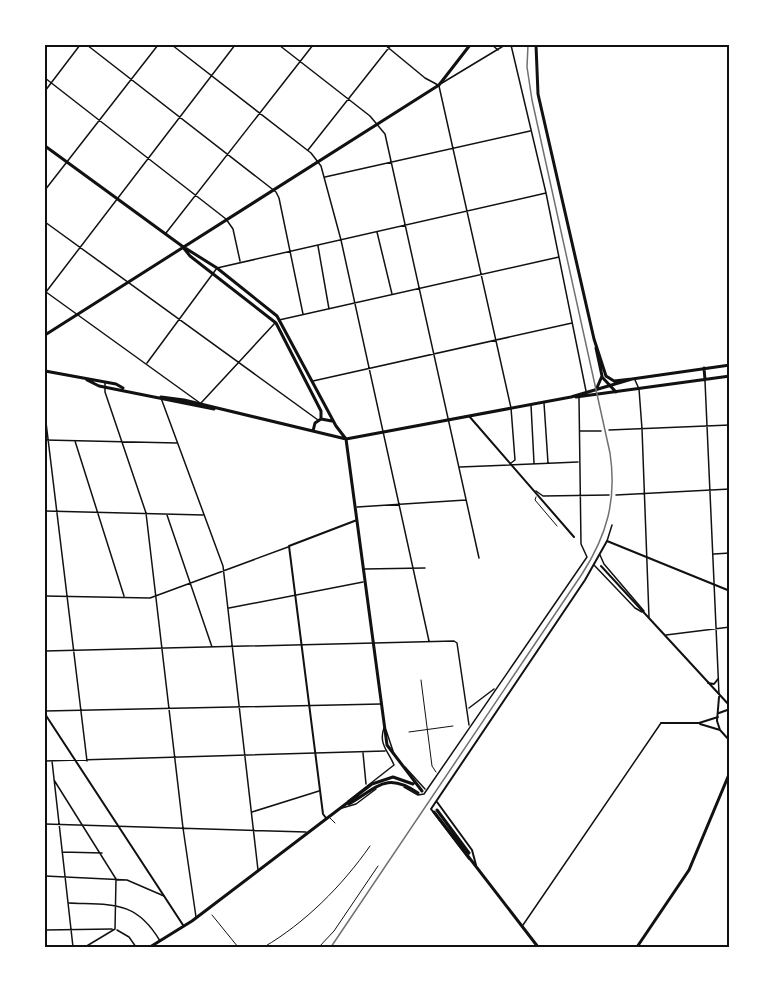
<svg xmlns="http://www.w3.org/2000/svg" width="775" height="992" viewBox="0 0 775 992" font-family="Quicksand,sans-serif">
  <rect width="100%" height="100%" fill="#fff"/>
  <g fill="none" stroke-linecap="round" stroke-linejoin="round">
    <!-- service -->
    <path stroke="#111" stroke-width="1" d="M 536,497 L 535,500 L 557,526
      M 421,680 L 432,766 L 436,772
      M 409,732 L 453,726
      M 330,818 L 335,823
      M 212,915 L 238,947
      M 264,947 C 305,923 342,886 370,846
      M 319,947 L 334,931 L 378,866"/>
    <!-- minor -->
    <path stroke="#111" stroke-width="1.5" d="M 87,45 L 276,192 L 279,198 L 303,314
      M 172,45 L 311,153 L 321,166 L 341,240 L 429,641
      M 279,45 L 370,116 L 385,134 L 479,558
      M 385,45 L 425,78 L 438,85
      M 492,45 L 498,50
      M 511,45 L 546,193 L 586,391
      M 45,78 L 226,219 L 233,229 L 240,261
      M 442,83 L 505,45
      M 439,86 L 511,408 L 515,460 L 511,463
      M 45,91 L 80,45
      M 308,150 L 391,45
      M 325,177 L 530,131
      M 45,190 L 158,45
      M 45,222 L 318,420
      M 377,232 L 392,294
      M 166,233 L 313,45
      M 318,246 L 329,309
      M 46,292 L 235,45
      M 46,292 L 200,403
      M 279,320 L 559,257
      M 147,363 L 217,268 L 546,193
      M 635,380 L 639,389 L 642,429 L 649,617
      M 313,381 L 572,323
      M 705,381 L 719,694
      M 105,383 L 105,392 L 146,513 L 183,828 L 196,917
      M 161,398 L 223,566 L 258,870
      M 201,403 L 275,323
      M 544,403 L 548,463
      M 531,405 L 534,463
      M 45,414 L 87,761
      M 609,430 L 730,425
      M 580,431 L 601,431
      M 45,440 L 177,443
      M 75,441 L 124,596
      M 460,467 L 578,462
      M 536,491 L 543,496 L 609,495
      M 616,495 L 730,489
      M 357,507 L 466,500
      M 45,511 L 203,515
      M 167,515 L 212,647
      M 607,541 L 612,525
      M 714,554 L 730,553
      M 600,555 L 604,564 L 644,611
      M 594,565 L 635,608 L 642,612
      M 364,569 L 425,568
      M 45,596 L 150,598 L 288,547
      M 229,608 L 363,582
      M 666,635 L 730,627
      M 45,651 L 454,641 L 457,643 L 469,725
      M 469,708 L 494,689
      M 45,711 L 381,704
      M 386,730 L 393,751
      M 363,753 L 366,784
      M 45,761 L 385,751
      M 52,761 L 73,947
      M 405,767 L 425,789
      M 54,780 L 116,879 L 115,929 L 85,947
      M 404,787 L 418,795 L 424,794 L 587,557 L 581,544 L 579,398
      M 348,801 L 394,765 C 389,752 378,744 384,728
      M 342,808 L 356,804 L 376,789
      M 252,812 L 319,791
      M 45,824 L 306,832
      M 62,852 L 102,853
      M 45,876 L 127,880 L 164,896
      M 69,903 C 112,905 136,900 160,941
      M 523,925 L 661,723
      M 45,930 L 112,929
      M 117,930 L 129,937 L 136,947"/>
    <!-- tertiary -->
    <path stroke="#111" stroke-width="2" d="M 469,416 L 574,537
      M 601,566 L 730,706
      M 708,683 L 714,684 L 718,679
      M 719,697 L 717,721 L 720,730
      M 719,713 L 730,709
      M 45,714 L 183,925
      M 661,723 L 699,723 L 718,717
      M 700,724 L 720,730 L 730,741
      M 437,802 L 472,850 L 476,865
      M 326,818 L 323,814 L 289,546 L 357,520
      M 469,859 L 431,809 L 585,580 L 607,541 L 730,591"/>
    <!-- secondary -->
    <path stroke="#111" stroke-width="3" d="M 536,45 L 538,94 L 594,339 L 606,376 L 614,381 L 632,379 L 730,365
      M 45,146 L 182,246 L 217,268 L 277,316 L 336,426 L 346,439 L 387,745 L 422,791
      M 182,246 L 190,256 L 276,323 L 321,411 L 321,419
      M 45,335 L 439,85 L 470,45
      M 704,368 L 705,380
      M 45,371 L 116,384 L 123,388
      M 602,377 L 616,392
      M 87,380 L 99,386 L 214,409
      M 596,390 L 602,376 L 596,348
      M 161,397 L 184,400 L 346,439 L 571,397 L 632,379
      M 576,397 L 730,376
      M 313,431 L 315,423 L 321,419 L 332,421
      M 349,804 C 377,788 386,771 418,793
      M 437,810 L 469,853
      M 434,812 L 538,947
      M 150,947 L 192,921 L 372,784 L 393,777 L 413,784
      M 637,947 L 689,870 L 730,772"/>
    <!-- rail -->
    <path stroke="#707070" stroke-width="1.5" d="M 331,947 L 582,574 C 607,535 617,500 610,453 L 532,100 L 527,67 L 528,45"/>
  </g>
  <!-- border -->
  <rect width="775" height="992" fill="none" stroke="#ffffff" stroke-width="93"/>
  <rect x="46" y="46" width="682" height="900" fill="none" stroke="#111" stroke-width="2"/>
</svg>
